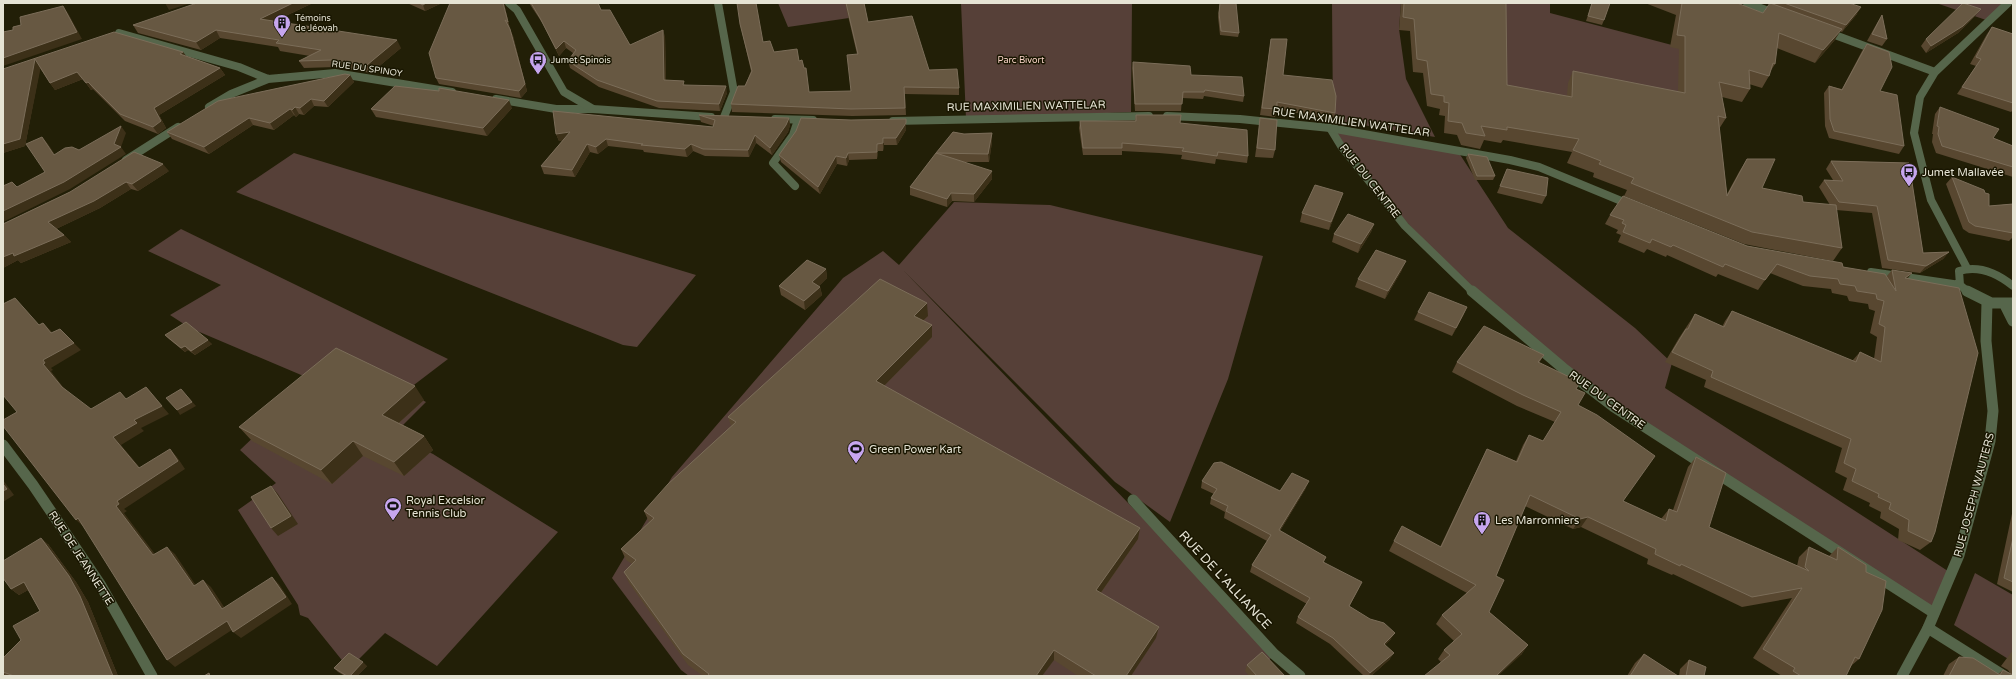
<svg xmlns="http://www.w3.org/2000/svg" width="2016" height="679" viewBox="0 0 2016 679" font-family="'Varela Round',sans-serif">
  <rect width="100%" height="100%" fill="#221f07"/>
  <!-- green -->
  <path fill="#564038" d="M 778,3 L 847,3 L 849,18 L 788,27 Z
    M 961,3 L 1132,3 L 1131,112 L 966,119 Z
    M 1332,3 L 1401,3 L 1399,29 L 1406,79 L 1435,137 L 1333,120 Z
    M 1501,3 L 1550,3 L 1550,13 L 1710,55 L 1711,112 L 1567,127 L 1501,116 Z
    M 1936,3 L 2008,3 L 1989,21 Z
    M 1330,128 L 1457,150 L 1508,228 L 1635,328 L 1672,363 L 1665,388 L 1951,573 L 1934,613 L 1572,374 L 1456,275 L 1371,184 Z
    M 294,153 L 696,275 L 637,347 L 623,345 L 236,192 Z
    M 954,202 L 1050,205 L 1263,256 L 1228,379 L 1170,522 L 1115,482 L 903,270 L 1274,654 L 1256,676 L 689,676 L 681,670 L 612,578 L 672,477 L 843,278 L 883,251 L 899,265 Z
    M 181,229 L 448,359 L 406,391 L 426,402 L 393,435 L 433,454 L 558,532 L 437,666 L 385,633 L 349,669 L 308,618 L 300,615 L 298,605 L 238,510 L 276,483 L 240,450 L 313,380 L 190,328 L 170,315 L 221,285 L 148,251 Z
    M 1975,573 L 2013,595 L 2013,662 L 1954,625 Z"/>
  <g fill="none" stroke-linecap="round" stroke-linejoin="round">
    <!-- service -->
    <path stroke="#56664b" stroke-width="8" d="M 795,186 L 773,163 L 793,135 L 798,120"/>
    <!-- minor-far1 -->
    <path stroke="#56664b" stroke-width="8" d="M 718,3 L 734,92 L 724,117
      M 1747,3 L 1777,14
      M 1824,31 L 1935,72
      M 119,33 L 239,67 L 268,79 L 335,73 L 452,92
      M 496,99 L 556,109 L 593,109
      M 209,107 L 231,94 L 268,79
      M 1330,128 L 1341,146 L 1405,226 L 1473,292
      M 126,160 L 178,127
      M 1967,268 L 1931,200 L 1914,133 L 1920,97 L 1935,72 L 2008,3"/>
    <!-- minor -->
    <path stroke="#56664b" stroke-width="11" d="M 1472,291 L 1563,368 L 1614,407 L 1934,613
      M 3,445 L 33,485 L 100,584 L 152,676
      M 1133,500 L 1274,654 L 1300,676
      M 1928,628 L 2004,676"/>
    <!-- tertiary-far1 -->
    <path stroke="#56664b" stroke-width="8" d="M 509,3 L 517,10 L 564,92 L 593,109 L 711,117
      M 1167,116 L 1240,119 L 1330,128 L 1510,160 L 1539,167 L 1631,205
      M 775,119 L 813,120
      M 893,121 L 1149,116
      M 1871,272 L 1960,285
      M 1968,292 L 1960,285 L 1959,271 C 1979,265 1997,273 2013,286"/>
    <!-- tertiary -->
    <path stroke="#56664b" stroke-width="11" d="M 1967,291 L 1991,303 L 2013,303
      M 2005,305 L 2013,321
      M 1902,676 L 1928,628 L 1959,555 L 1990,441 L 1993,411 L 1986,341 L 1987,302"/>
  </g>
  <!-- wall -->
  <path fill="#584730" d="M 313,3 L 275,21 L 401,48 L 371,73 L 336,67 L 304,68 L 299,61 L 310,56 L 280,51 L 278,47 L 220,38 L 201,50 L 138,33 L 133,25 Z
    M 407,3 L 442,3 L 425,11 Z
    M 450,3 L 504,3 L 510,29 L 509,28 L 513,36 L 527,91 L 521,98 L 439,84 L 436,78 Z
    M 529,3 L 598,3 L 601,10 L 630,45 L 665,36 L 666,80 L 686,85 L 727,93 L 720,111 L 659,108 L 599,87 L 570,68 L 568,61 L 573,53 L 566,48 L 559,56 L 543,24 Z
    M 845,3 L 864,3 L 868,22 L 929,70 L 959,88 L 959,95 L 905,94 L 906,115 L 852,116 L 732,112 L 731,104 L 745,86 L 751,71 L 742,32 L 763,42 L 774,52 L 799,61 L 809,92 L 851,91 L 857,54 Z
    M 1220,3 L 1239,33 L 1238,37 L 1220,35 L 1218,17 Z
    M 1401,3 L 1506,3 L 1507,85 L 1567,96 L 1568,83 L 1573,71 L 1678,92 L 1679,49 L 1670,47 L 1676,15 L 1645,3 L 1737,3 L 1763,13 L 1772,3 L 1849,3 L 1857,14 L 1842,32 L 1840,31 L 1834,41 L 1815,63 L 1777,48 L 1775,64 L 1770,72 L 1769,76 L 1762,88 L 1749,84 L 1750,89 L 1742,102 L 1722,97 L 1726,118 L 1719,129 L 1727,194 L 1739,172 L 1747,159 L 1762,188 L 1803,202 L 1830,205 L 1819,187 L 1824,180 L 1833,180 L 1826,169 L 1831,161 L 1909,163 L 1923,253 L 1949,252 L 1943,259 L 1920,273 L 1882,268 L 1872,213 L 1836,210 L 1842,248 L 1833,261 L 1744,244 L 1624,196 L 1627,190 L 1593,177 L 1594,173 L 1567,163 L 1572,152 L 1503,140 L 1501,143 L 1484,140 L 1480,149 L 1461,145 L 1457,135 L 1444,133 L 1445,116 L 1439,115 L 1440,109 L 1427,106 L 1423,73 L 1413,72 L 1410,31 L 1399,30 Z
    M 1592,3 L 1610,3 L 1604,20 L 1602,25 L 1586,21 Z
    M 1981,9 L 1975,16 L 1958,33 L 1926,53 L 1921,46 L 1926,39 Z
    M 1882,15 L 1887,39 L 1882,46 L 1867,41 L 1877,23 Z
    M 1992,27 L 2013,34 L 2013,110 L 2011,112 L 1957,94 L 1976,66 L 1970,64 L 1987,34 Z
    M 1271,39 L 1283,75 L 1335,113 L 1333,120 L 1277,109 L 1275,117 L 1260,115 Z
    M 1867,44 L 1880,91 L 1904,146 L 1899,154 L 1829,138 L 1825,126 L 1824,93 L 1829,86 L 1842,89 L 1862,51 Z
    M 183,52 L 186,56 L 220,68 L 225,75 L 159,115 L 166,128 L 158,134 L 125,121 L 93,89 L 91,90 L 83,79 L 55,90 L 50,83 L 40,68 L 25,146 L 3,153 L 3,69 Z
    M 1133,62 L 1191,75 L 1244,96 L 1243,102 L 1204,96 L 1203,99 L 1182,98 L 1181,111 L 1135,111 L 1132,68 Z
    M 350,75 L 354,82 L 328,107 L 314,106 L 304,115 L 299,114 L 296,117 L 294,115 L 274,130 L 253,125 L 209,154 L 172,139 L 167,132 Z
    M 1940,107 L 1993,138 L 2013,146 L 2013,177 L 1936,153 L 1932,142 L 1933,134 L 1932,134 L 1935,114 Z
    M 512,108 L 487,136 L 376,117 L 371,109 Z
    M 699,115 L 789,118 L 790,125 L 788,132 L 772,155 L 756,143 L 749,157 L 705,156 L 693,151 L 687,157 L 644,152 L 643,150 L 608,146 L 598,154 L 590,152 L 575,177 L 544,174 L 541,166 L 563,140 L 559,141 L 556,134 L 713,127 L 714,126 L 701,122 Z
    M 1136,115 L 1180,123 L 1248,156 L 1247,163 L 1216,159 L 1215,164 L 1181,159 L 1182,155 L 1159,153 L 1122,151 L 1122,155 L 1083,155 L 1079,128 L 1080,121 L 1135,121 Z
    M 1260,118 L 1275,150 L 1273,158 L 1255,157 L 1259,127 Z
    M 906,119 L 906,130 L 897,145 L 884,145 L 883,151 L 878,151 L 877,159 L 849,160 L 847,166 L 837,164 L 820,194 L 781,162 L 779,155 L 851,120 Z
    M 953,132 L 964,134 L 992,133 L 992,142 L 989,162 L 963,162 L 992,179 L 974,202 L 952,201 L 947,207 L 910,195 L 910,187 Z
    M 1468,154 L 1495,176 L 1493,180 L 1475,180 L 1466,158 Z
    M 1507,169 L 1546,196 L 1542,204 L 1497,193 Z
    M 169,171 L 138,191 L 131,189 L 100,208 L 56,229 L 64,235 L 71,242 L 21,263 L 18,260 L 3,268 L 3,224 L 70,192 Z
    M 1952,177 L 1989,206 L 2013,204 L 2013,237 L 2009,241 L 1969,233 L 1963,229 L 1946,184 Z
    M 1343,193 L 1340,201 L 1329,230 L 1300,222 L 1302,213 Z
    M 1610,215 L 1886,277 L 1892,270 L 1908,278 L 1931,542 L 1920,550 L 1898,540 L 1899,529 L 1880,518 L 1881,512 L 1869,506 L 1870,503 L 1843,490 L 1847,478 L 1835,472 L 1842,448 L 1704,387 L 1706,380 L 1665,362 L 1679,338 L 1695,314 L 1722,327 L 1725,321 L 1732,311 L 1852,361 L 1860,352 L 1874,359 L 1877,337 L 1870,333 L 1875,311 L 1869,309 L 1868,304 L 1849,301 L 1847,296 L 1832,293 L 1831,289 L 1803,286 L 1770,273 L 1758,290 L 1718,274 L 1716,277 L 1667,255 L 1666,257 L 1647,249 L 1644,253 L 1618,242 L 1621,235 L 1616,233 L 1618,230 L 1605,224 Z
    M 1374,224 L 1371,232 L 1358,253 L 1332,242 L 1334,234 Z
    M 2013,241 L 2013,250 L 2012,248 Z
    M 826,269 L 827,278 L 819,286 L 820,287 L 822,295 L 805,310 L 781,295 L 779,286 Z
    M 1402,270 L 1385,299 L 1355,287 L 1358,279 Z
    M 1467,307 L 1463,316 L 1452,336 L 1414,320 L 1418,312 Z
    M 928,316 L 923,321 L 932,325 L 932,337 L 884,386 L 1138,539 L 1101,593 L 1156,638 L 1131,676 L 1078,676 L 1054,660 L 1042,676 L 703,676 L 688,665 L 629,583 L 624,572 L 632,564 L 626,560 L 621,549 L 649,522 L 644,511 L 731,426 L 728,417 Z
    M 165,335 L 212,344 L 195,355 L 188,350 L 185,352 L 169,339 Z
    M 1544,355 L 1539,363 L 1576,389 L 1578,405 L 1623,501 L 1661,519 L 1669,509 L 1673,510 L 1688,467 L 1696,457 L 1709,527 L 1797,566 L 1799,557 L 1809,547 L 1829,556 L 1838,547 L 1859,659 L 1852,665 L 1846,676 L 1782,676 L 1753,658 L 1792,598 L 1742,607 L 1673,574 L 1672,575 L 1647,564 L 1648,559 L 1581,527 L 1573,529 L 1525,506 L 1496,576 L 1489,612 L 1528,645 L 1521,655 L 1441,662 L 1438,659 L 1444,650 L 1454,641 L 1436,624 L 1442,615 L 1467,593 L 1389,551 L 1394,541 L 1440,547 L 1482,459 L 1487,449 L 1516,461 L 1523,445 L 1529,435 L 1543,441 L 1555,422 L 1517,406 L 1452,372 L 1457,362 Z
    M 424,400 L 399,423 L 424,436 L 433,450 L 404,476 L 363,456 L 332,484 L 252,441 L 239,427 Z
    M 1202,481 L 1280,491 L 1306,488 L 1280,531 L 1326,557 L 1324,562 L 1359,588 L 1349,607 L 1391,639 L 1385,645 L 1390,659 L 1371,676 L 1364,676 L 1330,644 L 1296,623 L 1298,617 L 1307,604 L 1250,572 L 1252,565 L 1267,541 L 1224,518 L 1225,512 L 1210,504 L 1211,498 L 1214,494 L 1201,488 Z
    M 2013,509 L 2013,592 L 1997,584 Z
    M 48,544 L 76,582 L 88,602 L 118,676 L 7,676 L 3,674 L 3,658 L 21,640 L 40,611 L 28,590 L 19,595 L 11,589 Z
    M 2013,650 L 2013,676 L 1943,676 L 1949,664 L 1959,657 L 1998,674 L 2003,670 L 2010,673 L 2008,670 L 2001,666 Z
    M 1644,654 L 1678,676 L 1627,676 L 1635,663 Z
    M 1689,660 L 1704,676 L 1679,676 L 1680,669 Z
    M 1247,665 L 1285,676 L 1249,676 L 1245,671 Z
    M 367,666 L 357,676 L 345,676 L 338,672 L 334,668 Z"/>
  <!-- shaded-wall -->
  <path fill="#3c3018" d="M 165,3 L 191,3 L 169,10 Z
    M 293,3 L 313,3 L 264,26 L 260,19 Z
    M 426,3 L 442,3 L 425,11 L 423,5 Z
    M 503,3 L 504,3 L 510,29 L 508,22 Z
    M 63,6 L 68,13 L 82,39 L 3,66 L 3,58 Z
    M 1861,7 L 1857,14 L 1842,32 L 1846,25 Z
    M 1981,9 L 1975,16 L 1958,33 L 1926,53 L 1931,46 Z
    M 510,29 L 513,36 L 527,91 L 521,98 L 519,91 Z
    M 1842,29 L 1834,41 L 1815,63 L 1823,50 Z
    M 216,30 L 220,38 L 201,50 L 196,42 Z
    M 663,30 L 665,36 L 666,87 L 664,80 Z
    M 397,40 L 401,48 L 371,73 L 367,65 Z
    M 564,41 L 566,48 L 559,56 L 556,49 Z
    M 183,52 L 188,58 L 180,54 Z
    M 35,59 L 41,66 L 25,146 L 3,153 L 3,144 Z
    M 220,68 L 225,75 L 159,115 L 166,128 L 158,134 L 153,127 L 154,108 Z
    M 77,72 L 83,79 L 55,90 L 50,83 Z
    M 350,75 L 354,82 L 328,107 L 324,101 Z
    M 88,82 L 93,89 L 91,90 L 86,83 Z
    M 726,86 L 727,93 L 720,111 L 719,104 Z
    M 311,99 L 314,106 L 304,115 L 300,108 Z
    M 509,100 L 512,108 L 487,136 L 483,128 Z
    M 295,107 L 299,114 L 296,117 L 292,110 Z
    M 290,109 L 294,115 L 274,130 L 270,123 Z
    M 249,118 L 253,125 L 209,154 L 204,147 Z
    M 789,118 L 790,125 L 788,132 L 772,155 L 770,148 Z
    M 906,123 L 906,130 L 897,145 L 896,138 Z
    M 121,126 L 126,133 L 121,147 L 126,154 L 70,189 L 3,222 L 3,211 L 114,144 Z
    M 570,132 L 573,139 L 559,141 L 556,134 Z
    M 992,133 L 992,142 L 989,162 L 988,154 Z
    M 755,135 L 756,143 L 749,157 L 748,150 Z
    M 42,137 L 48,144 L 60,162 L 54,155 Z
    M 883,138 L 884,145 L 883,151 Z
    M 606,139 L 608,146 L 598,154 L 596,147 Z
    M 587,144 L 590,152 L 575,177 L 572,170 Z
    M 691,144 L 693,151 L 687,157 L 685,149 Z
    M 877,144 L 878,151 L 877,159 Z
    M 848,153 L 849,160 L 847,166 L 846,158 Z
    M 836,156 L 837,164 L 820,194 L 818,187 Z
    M 163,164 L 169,171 L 138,191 L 132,184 Z
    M 992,171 L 992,179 L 974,202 L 974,194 Z
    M 126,182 L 131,189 L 100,208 L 54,230 L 48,222 Z
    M 951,193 L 952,201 L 947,207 L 947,199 Z
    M 1343,193 L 1340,201 L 1329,230 L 1331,222 Z
    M 1374,224 L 1371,232 L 1358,253 L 1361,244 Z
    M 64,235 L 71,242 L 21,263 L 18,260 L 3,268 L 3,257 L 13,253 Z
    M 1949,252 L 1943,259 L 1920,273 L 1926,266 Z
    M 1406,261 L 1402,270 L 1385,299 L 1388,291 Z
    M 826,269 L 827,278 L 814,291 L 812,282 Z
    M 1912,273 L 1904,283 L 1905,278 Z
    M 820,287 L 822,295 L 805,310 L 804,301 Z
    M 927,303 L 928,316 L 915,328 L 914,316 Z
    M 1467,307 L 1463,316 L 1452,336 L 1456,328 Z
    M 43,323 L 51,331 L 59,341 L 51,333 Z
    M 932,325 L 932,337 L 877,393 L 876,381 Z
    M 208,340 L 212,344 L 195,355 L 191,351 Z
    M 74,343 L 81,350 L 51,368 L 53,370 L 51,371 L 69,395 L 62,387 L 43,364 L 43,360 Z
    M 185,346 L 188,350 L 185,352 L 181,348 Z
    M 415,386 L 424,400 L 392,429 L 382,415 Z
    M 146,387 L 169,414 L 141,428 L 144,431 L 121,445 L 147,476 L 139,468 L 113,437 L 134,420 Z
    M 181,389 L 196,406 L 180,415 L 177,410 Z
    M 424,436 L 433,450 L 404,476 L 394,462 Z
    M 353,441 L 363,456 L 332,484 L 321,470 Z
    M 170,449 L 177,457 L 185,469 L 124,509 L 127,511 L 124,513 L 161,562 L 153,555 L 116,506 L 117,501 Z
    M 3,480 L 14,495 L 3,502 Z
    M 1309,481 L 1306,488 L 1276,537 L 1279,530 Z
    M 271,486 L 278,494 L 298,524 L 278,536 L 271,528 Z
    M 1588,517 L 1581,527 L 1573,529 L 1580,519 Z
    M 78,518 L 84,527 L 76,520 Z
    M 1140,528 L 1138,539 L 1095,601 L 1096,590 Z
    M 41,538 L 48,544 L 76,582 L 88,602 L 118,676 L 113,676 Z
    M 167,547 L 175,554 L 201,593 L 194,586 Z
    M 272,577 L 279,584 L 292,604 L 241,638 L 233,632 Z
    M 203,580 L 211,587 L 230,616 L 222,609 Z
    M 24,582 L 32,588 L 19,595 L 11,589 Z
    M 227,621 L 235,628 L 175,667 L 167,660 Z
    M 1159,627 L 1156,638 L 1131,676 L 1126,676 Z
    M 1395,633 L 1391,639 L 1381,650 L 1384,644 Z
    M 1528,645 L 1521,655 L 1498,676 L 1496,676 Z
    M 1054,650 L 1054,660 L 1042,676 L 1036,676 Z
    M 1394,653 L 1390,659 L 1371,676 L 1369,676 L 1370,673 Z
    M 363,662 L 367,666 L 357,676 L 350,676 Z"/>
  <!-- building -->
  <path fill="#675842" stroke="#7b6d59" d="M 197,3 L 293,3 L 260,19 L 397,40 L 367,65 L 332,60 L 299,61 L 321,50 L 276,43 L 279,40 L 216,30 L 196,42 L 133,25 Z
    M 419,3 L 426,3 L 423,5 Z
    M 450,3 L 503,3 L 508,22 L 505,20 L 510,29 L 525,84 L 519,91 L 436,78 L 429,53 Z
    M 531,3 L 598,3 L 601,10 L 610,10 L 630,45 L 663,30 L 664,80 L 684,81 L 683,85 L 726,86 L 719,104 L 657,101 L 597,80 L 568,61 L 576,50 L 564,41 L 556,49 L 540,18 Z
    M 737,3 L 756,3 L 763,42 L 770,41 L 774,52 L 797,49 L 799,61 L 802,60 L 804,68 L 806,68 L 809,92 L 851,91 L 847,55 L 858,54 L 846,3 L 864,3 L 868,22 L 912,16 L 929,70 L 957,69 L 959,88 L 904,87 L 905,108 L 851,109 L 731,104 L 738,86 L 745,86 L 752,71 L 740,24 Z
    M 1220,3 L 1236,3 L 1239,33 L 1221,31 L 1219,13 Z
    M 1404,3 L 1506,3 L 1507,85 L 1572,97 L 1573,71 L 1685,93 L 1685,36 L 1677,35 L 1682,3 L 1737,3 L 1763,13 L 1770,3 L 1842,29 L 1823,50 L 1779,33 L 1775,64 L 1773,63 L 1769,76 L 1749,70 L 1750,89 L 1719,82 L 1726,118 L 1718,116 L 1727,196 L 1747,159 L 1775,159 L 1762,188 L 1802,196 L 1803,202 L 1836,205 L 1842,248 L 1752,232 L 1631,183 L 1634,178 L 1599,164 L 1601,161 L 1573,150 L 1579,139 L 1507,127 L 1507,130 L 1481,126 L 1485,136 L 1466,133 L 1462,123 L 1448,121 L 1449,103 L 1444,102 L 1444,96 L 1431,94 L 1427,61 L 1417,59 L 1414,19 L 1403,17 Z
    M 1592,3 L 1610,3 L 1604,20 L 1588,16 Z
    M 1784,3 L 1849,3 L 1861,7 L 1846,25 Z
    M 1963,3 L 1981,9 L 1963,26 L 1931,46 L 1926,39 Z
    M 63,6 L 77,32 L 3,58 L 3,32 L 13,30 L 13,27 L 21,25 L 20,17 Z
    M 1882,15 L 1887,39 L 1872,34 Z
    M 1992,27 L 2013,34 L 2013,103 L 1962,87 L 1981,59 L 1976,57 Z
    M 114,32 L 183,52 L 180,54 L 220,68 L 154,108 L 161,121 L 153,127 L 120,114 L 88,82 L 86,83 L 77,72 L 50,83 L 35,59 L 20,139 L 3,144 L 3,69 Z
    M 1271,39 L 1287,39 L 1283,75 L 1332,80 L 1336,96 L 1335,113 L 1277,102 L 1277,109 L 1262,108 Z
    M 1867,44 L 1889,52 L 1892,67 L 1880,91 L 1897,95 L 1904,146 L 1834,131 L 1830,119 L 1829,86 L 1842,90 Z
    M 1133,62 L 1190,66 L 1191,75 L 1242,77 L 1244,96 L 1205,90 L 1204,92 L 1183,92 L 1182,104 L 1135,104 Z
    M 345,74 L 350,75 L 324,101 L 311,99 L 300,108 L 295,107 L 292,110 L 290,109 L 270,123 L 249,118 L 204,147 L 167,132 L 218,101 Z
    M 395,86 L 439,91 L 439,88 L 509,100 L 483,128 L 371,109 Z
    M 1940,107 L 1999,129 L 1993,138 L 2013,146 L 2013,167 L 1942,146 L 1938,134 L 1939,127 L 1937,126 Z
    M 553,111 L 713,127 L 715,120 L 699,115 L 789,118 L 786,125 L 770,148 L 755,135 L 748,150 L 703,149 L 691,144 L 685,149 L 641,145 L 643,144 L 606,139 L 596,147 L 587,144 L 572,170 L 541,166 L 570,132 L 556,134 Z
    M 1136,115 L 1181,115 L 1180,123 L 1247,130 L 1248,156 L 1218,152 L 1217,156 L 1182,151 L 1184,148 L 1160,146 L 1122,143 L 1122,148 L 1083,148 L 1080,121 L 1136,121 Z
    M 801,118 L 851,120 L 906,119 L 906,123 L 896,138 L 883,138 L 883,143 L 877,144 L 877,152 L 848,153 L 846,158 L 836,156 L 818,187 L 779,155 L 796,131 Z
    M 1260,118 L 1277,120 L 1275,150 L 1257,148 Z
    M 121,126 L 114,144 L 121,147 L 64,182 L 3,211 L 3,186 L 12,182 L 17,187 L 45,172 L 26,144 L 42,137 L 54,155 L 65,148 L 72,147 L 79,150 Z
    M 953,132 L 964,134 L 992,133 L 988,154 L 936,153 Z
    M 134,152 L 163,164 L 132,184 L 126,182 L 94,201 L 48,222 L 64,235 L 14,256 L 13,253 L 3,257 L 3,224 L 70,192 Z
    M 936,153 L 992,171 L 974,194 L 951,193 L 947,199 L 910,187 Z
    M 1468,154 L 1487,157 L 1495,176 L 1477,176 Z
    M 1831,161 L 1909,163 L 1923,253 L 1949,252 L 1926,266 L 1888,260 L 1877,206 L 1839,202 L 1824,180 L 1843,181 Z
    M 1507,169 L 1548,178 L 1546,196 L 1500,186 Z
    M 1952,177 L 1984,190 L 1985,193 L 1989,194 L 1989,206 L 2013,204 L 2013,233 L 1975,226 L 1969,222 Z
    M 1315,185 L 1343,193 L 1331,222 L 1302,213 Z
    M 1623,196 L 1747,246 L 1842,263 L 1843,267 L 1885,274 L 1896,291 L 1892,270 L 1912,273 L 1905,278 L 1959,288 L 1978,353 L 1935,532 L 1931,542 L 1908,531 L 1909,520 L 1889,509 L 1891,503 L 1878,497 L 1879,494 L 1852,481 L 1856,469 L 1844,463 L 1851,439 L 1711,377 L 1713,371 L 1672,352 L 1686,329 L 1688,329 L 1695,314 L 1724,327 L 1732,311 L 1856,362 L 1860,352 L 1881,362 L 1885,327 L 1879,324 L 1884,301 L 1877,299 L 1876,294 L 1857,291 L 1855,286 L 1840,284 L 1838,279 L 1810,276 L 1777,264 L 1765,280 L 1725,264 L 1723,267 L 1673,245 L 1671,247 L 1652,239 L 1650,243 L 1623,232 L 1626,225 L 1622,223 L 1624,220 L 1610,215 Z
    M 1348,214 L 1374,224 L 1361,244 L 1334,234 Z
    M 1376,250 L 1406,261 L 1388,291 L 1358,279 Z
    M 807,260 L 826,269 L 812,282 L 820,287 L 804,301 L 779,286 Z
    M 880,279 L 927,303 L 914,316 L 932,325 L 876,381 L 1140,528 L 1096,590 L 1159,627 L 1126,676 L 1096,676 L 1054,650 L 1036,676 L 707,676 L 709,674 L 683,654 L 624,572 L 636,560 L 621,549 L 654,518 L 644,511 L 668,484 L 736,422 L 728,417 Z
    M 1429,292 L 1467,307 L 1456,328 L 1418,312 Z
    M 15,298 L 39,325 L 43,323 L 51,333 L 60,329 L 74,343 L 43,360 L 45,363 L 43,364 L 62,387 L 91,409 L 120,392 L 126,399 L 146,387 L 162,406 L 134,420 L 137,423 L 113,437 L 139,468 L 170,449 L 178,461 L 117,501 L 119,504 L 116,506 L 153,555 L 167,547 L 194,586 L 203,580 L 222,609 L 272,577 L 286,597 L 233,632 L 227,621 L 167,660 L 78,518 L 76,520 L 3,426 L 3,420 L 17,412 L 3,395 L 3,304 Z
    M 186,322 L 208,340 L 191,351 L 185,346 L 181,348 L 165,335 Z
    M 1484,326 L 1544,355 L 1538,362 L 1580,382 L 1576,389 L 1585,393 L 1578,405 L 1597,415 L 1655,456 L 1623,501 L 1666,521 L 1669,509 L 1677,512 L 1696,457 L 1726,473 L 1709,527 L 1809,571 L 1805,567 L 1809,547 L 1837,560 L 1838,547 L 1866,565 L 1866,572 L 1886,581 L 1882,610 L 1859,659 L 1855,657 L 1846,676 L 1801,676 L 1793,671 L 1795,668 L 1763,649 L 1802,588 L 1752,597 L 1681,564 L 1680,566 L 1655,554 L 1656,549 L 1588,517 L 1580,519 L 1530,495 L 1496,576 L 1504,580 L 1489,612 L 1528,645 L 1496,676 L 1424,676 L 1450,655 L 1444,650 L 1462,634 L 1442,615 L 1476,585 L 1394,541 L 1402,526 L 1441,547 L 1487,449 L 1517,462 L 1529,435 L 1543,441 L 1561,412 L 1523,395 L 1457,362 Z
    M 336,348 L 415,386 L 382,415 L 424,436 L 394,462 L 353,441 L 321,470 L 239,427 Z
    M 181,389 L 192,402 L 177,410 L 166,398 Z
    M 1221,462 L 1280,491 L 1292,473 L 1309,481 L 1279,530 L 1326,557 L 1323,562 L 1362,582 L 1349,606 L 1370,619 L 1384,623 L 1395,633 L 1384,644 L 1394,653 L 1370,673 L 1333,638 L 1298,617 L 1310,598 L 1252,565 L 1271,535 L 1226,511 L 1228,506 L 1211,498 L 1217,489 L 1202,481 L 1214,463 Z
    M 3,484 L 7,489 L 3,491 Z
    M 271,486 L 291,516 L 271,528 L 251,497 Z
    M 41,538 L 69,576 L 80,596 L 113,676 L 14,676 L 3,672 L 3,658 L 21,640 L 13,626 L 40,611 L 24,582 L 11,589 L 3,578 L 3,561 Z
    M 2013,538 L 2013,582 L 2004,578 Z
    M 1262,652 L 1285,676 L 1257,676 L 1247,665 Z
    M 349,653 L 363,662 L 350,676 L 347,676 L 334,668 Z
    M 1644,654 L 1678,676 L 1630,676 Z
    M 1959,657 L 1973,658 L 2000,675 L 2003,670 L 2013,675 L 2013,676 L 1949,676 Z
    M 1689,660 L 1706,667 L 1704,676 L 1686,676 Z
    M 209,673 L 210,676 L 204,676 Z"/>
  <!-- icons -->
  <defs>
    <symbol id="building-pin" viewBox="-11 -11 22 30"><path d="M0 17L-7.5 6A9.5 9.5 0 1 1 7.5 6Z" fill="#c7a6ef" stroke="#191601"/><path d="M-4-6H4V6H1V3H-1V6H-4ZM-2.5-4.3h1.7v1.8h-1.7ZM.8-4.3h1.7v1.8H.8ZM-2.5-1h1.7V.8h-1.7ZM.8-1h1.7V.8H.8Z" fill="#111"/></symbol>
    <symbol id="bus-pin" viewBox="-11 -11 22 30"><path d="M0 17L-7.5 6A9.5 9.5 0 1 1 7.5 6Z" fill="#c7a6ef" stroke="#191601"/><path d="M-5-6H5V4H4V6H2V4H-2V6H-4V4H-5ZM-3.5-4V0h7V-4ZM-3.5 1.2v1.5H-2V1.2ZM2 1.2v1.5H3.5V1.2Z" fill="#111"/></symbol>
    <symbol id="stadium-pin" viewBox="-11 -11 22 30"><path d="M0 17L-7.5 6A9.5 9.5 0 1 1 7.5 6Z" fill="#c7a6ef" stroke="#191601"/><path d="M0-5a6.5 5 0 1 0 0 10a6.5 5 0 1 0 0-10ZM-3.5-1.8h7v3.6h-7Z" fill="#111"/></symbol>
  </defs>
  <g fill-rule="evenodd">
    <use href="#building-pin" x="272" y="13" width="20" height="27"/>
    <use href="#bus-pin" x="528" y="50" width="20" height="27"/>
    <use href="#bus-pin" x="1899" y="162" width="20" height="27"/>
    <use href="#stadium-pin" x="846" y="439" width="20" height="27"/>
    <use href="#stadium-pin" x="383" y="496" width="20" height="27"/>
    <use href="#building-pin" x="1472" y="510" width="20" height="27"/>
  </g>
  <g text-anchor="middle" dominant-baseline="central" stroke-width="3" stroke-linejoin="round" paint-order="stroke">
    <!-- far-poi labels -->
    <g font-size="9" fill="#e5e3d4" stroke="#191601" text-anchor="start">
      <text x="295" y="18">Témoins<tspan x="295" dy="10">de Jéovah</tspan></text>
      <text x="551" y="60">Jumet Spinois</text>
    </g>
    <!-- far-park labels -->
    <g font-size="9" fill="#f9d4c8" stroke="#191601">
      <text x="1021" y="60">Parc Bivort</text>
    </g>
    <!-- far-street labels -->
    <g font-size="9" fill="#e5e3d4" stroke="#191601">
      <text transform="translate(367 69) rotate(8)">RUE DU SPINOY</text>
    </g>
    <!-- street labels -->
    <g font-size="11" fill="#e5e3d4" stroke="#191601">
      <text transform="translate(1026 106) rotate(-1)">RUE MAXIMILIEN WATTELAR</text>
      <text transform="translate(1351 122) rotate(8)">RUE MAXIMILIEN WATTELAR</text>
      <text transform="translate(1370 181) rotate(52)">RUE DU CENTRE</text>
      <text transform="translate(1607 400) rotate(36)">RUE DU CENTRE</text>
      <text transform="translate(1974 495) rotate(-75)">RUE JOSEPH WAUTERS</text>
      <text transform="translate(81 558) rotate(57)">RUE DE JEANNETTE</text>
    </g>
    <!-- poi labels -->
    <g font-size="11" fill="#e5e3d4" stroke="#191601" text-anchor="start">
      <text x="1922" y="172">Jumet Mallavée</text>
      <text x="869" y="449">Green Power Kart</text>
      <text x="406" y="500">Royal Excelsior<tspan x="406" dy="13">Tennis Club</tspan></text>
      <text x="1495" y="520">Les Marronniers</text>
    </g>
    <!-- near-street labels -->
    <g font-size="13" fill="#e5e3d4" stroke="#191601">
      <text transform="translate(1225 580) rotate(47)">RUE DE L'ALLIANCE</text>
    </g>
  </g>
  <!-- border -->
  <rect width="2016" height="679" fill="none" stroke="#e5e3d4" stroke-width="8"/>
</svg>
